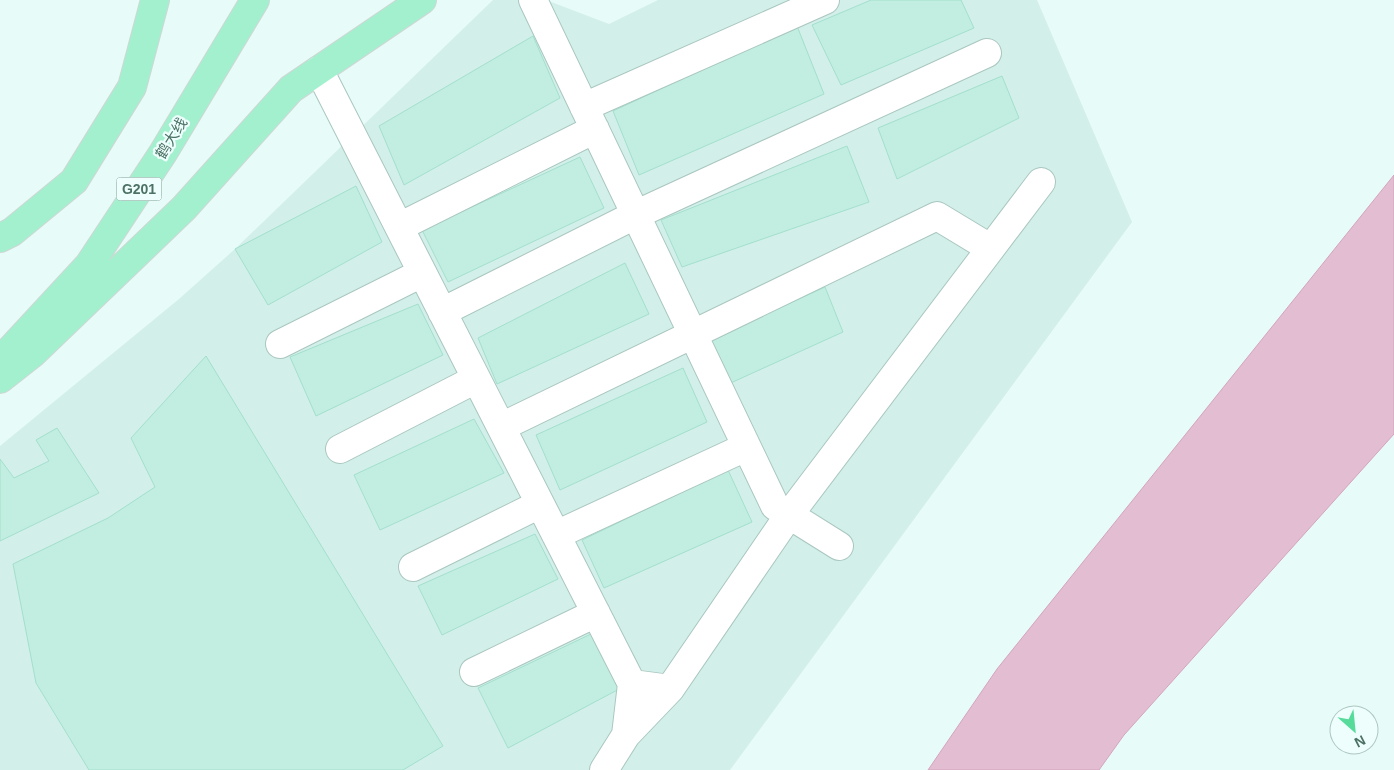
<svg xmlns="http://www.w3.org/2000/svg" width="1394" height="770" viewBox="0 0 1394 770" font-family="Helvetica,'Noto Sans SC',sans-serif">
  <rect width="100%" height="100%" fill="#e7fbf9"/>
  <!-- residential -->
  <path fill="#d3efea" d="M 493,0 L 546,0 L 609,24 L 658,0 L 1037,0 L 1132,222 L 730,770 L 0,770 L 0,446 L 179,299 L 235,249 Z"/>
  <!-- water -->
  <path fill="#e3bdd2" stroke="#d4a4be" d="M 1394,175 L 1394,434 L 1124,735 L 1099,770 L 928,770 L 997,669 Z"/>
  <!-- building -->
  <path fill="#c1eee0" stroke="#a3dfcc" d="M 871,0 L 961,0 L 974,28 L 841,85 L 812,25 Z
    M 797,26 L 824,94 L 639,175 L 613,111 Z
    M 533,36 L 560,98 L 404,185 L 379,126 Z
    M 1002,76 L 1019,118 L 897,179 L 878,128 Z
    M 847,146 L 869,202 L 682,267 L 661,220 Z
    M 580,157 L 604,208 L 448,282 L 422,230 Z
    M 356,186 L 382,242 L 268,305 L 235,249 Z
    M 625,263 L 649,314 L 497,384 L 478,338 Z
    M 825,287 L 843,332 L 724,386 L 708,341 Z
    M 418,304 L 443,355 L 316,416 L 290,357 Z
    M 206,356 L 443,746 L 403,770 L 89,770 L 36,683 L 13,564 L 108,518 L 155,487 L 131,438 Z
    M 683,368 L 707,422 L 560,490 L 536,435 Z
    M 474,419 L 504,473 L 380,530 L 354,475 Z
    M 57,428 L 99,493 L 0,541 L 0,459 L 14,478 L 49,461 L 36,440 Z
    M 728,470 L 752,522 L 604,588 L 582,540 Z
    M 535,534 L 558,579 L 442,635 L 418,586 Z
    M 593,633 L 623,687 L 508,748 L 478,688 Z"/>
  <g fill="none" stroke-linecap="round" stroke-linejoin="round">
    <defs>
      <path id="minor" d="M 533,0 L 775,506 L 839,546
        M 319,70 L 632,684 L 626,735 L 604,770
        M 584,107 L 825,0
        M 399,227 L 595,129
        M 442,312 L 635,215 L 987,53
        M 280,344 L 422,273
        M 501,427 L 937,216 L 990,248
        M 340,449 L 476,379
        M 556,535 L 746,447
        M 413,567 L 540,504
        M 474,672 L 596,613
        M 632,684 L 670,689 L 789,515 L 1041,182
        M 626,735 L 670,689"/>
      <path id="highway" d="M 0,238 L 12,232 L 74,181 L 132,87 L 155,0
        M 0,361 L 89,265 L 163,153 L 255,0
        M 0,379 L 33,353 L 184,208 L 291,89 L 422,0"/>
    </defs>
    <!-- minor casing -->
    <use href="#minor" stroke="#a9c7bf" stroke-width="30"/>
    <!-- highway casing -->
    <use href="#highway" stroke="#cdd8d4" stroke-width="30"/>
    <!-- minor -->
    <use href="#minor" stroke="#fff" stroke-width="28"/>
    <!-- highway -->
    <use href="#highway" stroke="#a3f0ce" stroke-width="28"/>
  </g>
  <g text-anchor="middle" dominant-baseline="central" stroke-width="4.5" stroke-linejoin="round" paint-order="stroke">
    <!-- shield labels -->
    <rect fill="#edfefc" stroke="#7d9c92" stroke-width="1" x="116.5" y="177.5" width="45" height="23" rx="4"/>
    <g font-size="14" font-weight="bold" fill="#4d7265">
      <text x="139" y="189">G201</text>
    </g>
    <!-- street labels -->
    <g font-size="15" fill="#4d7265" stroke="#edfefc">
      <text transform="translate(171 138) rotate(-58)">鹤大线</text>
    </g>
  </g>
  <!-- north arrow -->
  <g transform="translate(1354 730) rotate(153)"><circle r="24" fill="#edfefc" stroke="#adc6c0"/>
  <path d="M0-4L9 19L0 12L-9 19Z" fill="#56db9b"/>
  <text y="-8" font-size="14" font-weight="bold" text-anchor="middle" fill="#4d7265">N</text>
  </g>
</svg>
